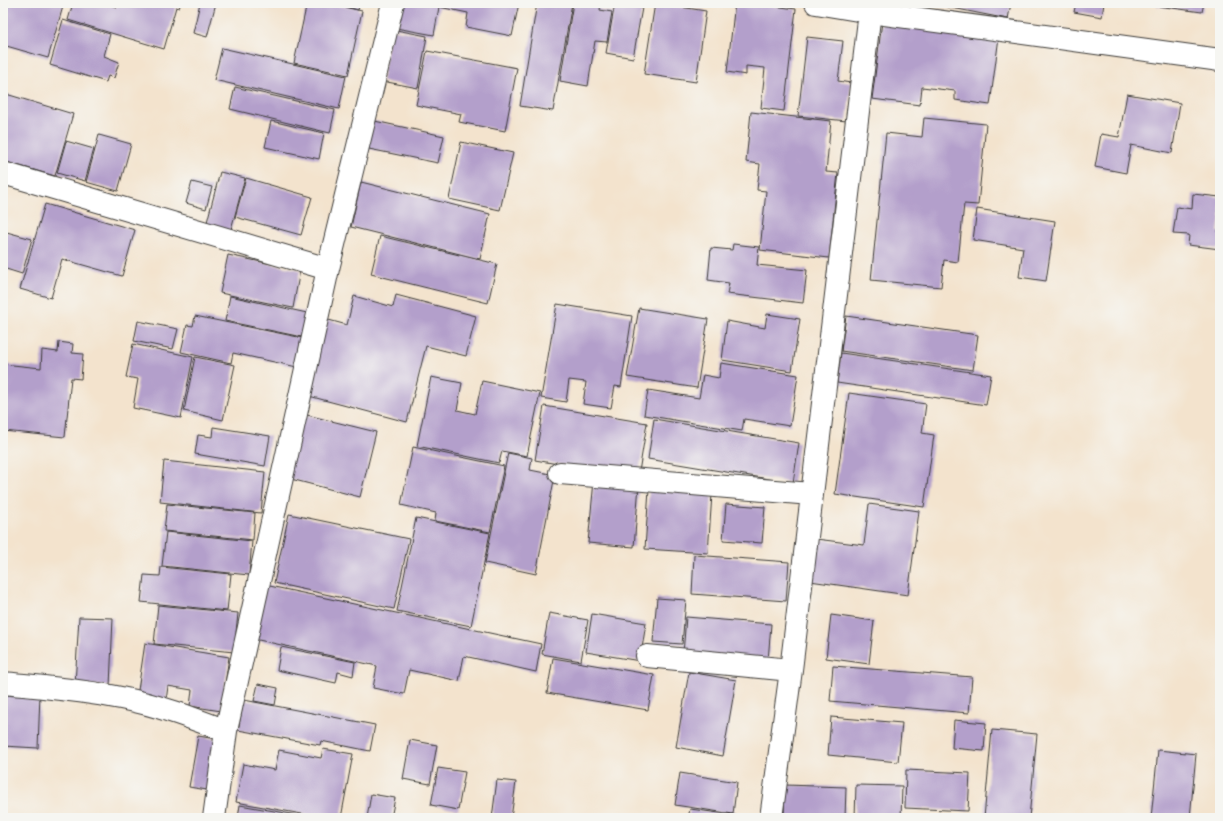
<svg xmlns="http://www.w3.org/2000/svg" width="1223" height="821" viewBox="0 0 1223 821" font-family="Itim,sans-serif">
  <rect width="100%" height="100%" fill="#f6f6f2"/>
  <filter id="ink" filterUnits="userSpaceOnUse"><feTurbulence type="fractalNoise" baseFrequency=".025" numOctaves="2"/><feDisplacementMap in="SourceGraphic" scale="8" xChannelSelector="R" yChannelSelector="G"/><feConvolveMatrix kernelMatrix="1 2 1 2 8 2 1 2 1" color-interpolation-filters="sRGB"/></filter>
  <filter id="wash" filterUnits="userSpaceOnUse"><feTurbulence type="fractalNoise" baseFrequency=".012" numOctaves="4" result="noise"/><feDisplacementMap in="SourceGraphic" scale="16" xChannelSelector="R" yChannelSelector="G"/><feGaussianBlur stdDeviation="0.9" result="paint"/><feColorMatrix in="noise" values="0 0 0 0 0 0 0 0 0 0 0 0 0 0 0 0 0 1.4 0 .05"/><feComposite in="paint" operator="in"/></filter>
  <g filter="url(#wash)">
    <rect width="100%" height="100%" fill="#f3e3cd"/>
    <g id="blocks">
      <!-- building -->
      <path fill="#b39fcb" d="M 6,3 L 64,3 L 48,58 L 3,45 L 3,14 Z
        M 73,3 L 103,3 L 117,7 L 118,3 L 181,3 L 179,8 L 176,7 L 164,49 L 68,20 Z
        M 200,3 L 216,3 L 207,37 L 193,33 Z
        M 307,3 L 326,3 L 362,11 L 348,75 L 294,63 Z
        M 332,3 L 360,3 L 358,10 Z
        M 401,3 L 519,3 L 512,36 L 466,27 L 468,13 L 439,7 L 434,35 L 396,28 Z
        M 537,3 L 572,3 L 553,111 L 520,106 Z
        M 573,3 L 601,3 L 600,10 L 612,12 L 607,42 L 595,41 L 588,86 L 560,81 Z
        M 615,3 L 642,8 L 633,58 L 606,53 Z
        M 655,3 L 706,11 L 696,82 L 644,74 Z
        M 735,3 L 750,3 L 796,9 L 784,111 L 761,108 L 765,68 L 746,66 L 746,75 L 727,72 Z
        M 927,3 L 1011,3 L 1008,19 Z
        M 1076,3 L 1104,3 L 1102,17 L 1074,12 Z
        M 1157,3 L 1204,3 L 1202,12 L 1157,6 Z
        M 63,20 L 110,34 L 104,56 L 119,62 L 114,78 L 108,76 L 106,82 L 50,65 Z
        M 882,22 L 999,37 L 990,105 L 955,100 L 955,91 L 922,87 L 920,105 L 872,99 Z
        M 391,29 L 427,36 L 418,88 L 382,81 Z
        M 807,37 L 843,41 L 838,81 L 851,83 L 847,121 L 798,116 Z
        M 222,48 L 346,76 L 339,109 L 214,80 Z
        M 427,51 L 517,68 L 505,131 L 459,122 L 461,114 L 416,105 Z
        M 235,87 L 335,110 L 330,133 L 230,109 Z
        M 6,94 L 73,114 L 55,176 L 3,161 L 3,103 Z
        M 1127,94 L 1180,103 L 1172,153 L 1131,145 L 1126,173 L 1095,167 L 1101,134 L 1119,137 Z
        M 751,112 L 831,121 L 826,172 L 838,173 L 829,258 L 760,250 L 766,191 L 757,190 L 760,164 L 746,162 Z
        M 924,118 L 986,124 L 978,205 L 964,204 L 958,262 L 944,260 L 941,287 L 871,280 L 886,133 L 922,137 Z
        M 370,120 L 444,136 L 438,163 L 364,148 Z
        M 271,121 L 324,133 L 319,159 L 265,147 Z
        M 99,135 L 131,144 L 118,191 L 86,182 Z
        M 66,141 L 94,149 L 85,181 L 57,173 Z
        M 461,142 L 513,153 L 500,210 L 449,199 Z
        M 220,172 L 245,178 L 230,233 L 206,226 Z
        M 246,178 L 312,197 L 301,235 L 235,217 Z
        M 192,182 L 212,187 L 206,209 L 186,203 Z
        M 361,182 L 490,214 L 480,259 L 351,227 Z
        M 1193,194 L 1220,197 L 1220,218 L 1218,232 L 1220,232 L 1220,249 L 1188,245 L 1189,235 L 1173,234 L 1177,207 L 1192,209 Z
        M 45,204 L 135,230 L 122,276 L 62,259 L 51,298 L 20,289 Z
        M 977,209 L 1055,221 L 1046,281 L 1019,277 L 1023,248 L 973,240 Z
        M 3,231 L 32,239 L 22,274 L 3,268 Z
        M 380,236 L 497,264 L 488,303 L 371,274 Z
        M 733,244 L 759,247 L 757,265 L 807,270 L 803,303 L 727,294 L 729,283 L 708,280 L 711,248 L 732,250 Z
        M 228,255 L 300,270 L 293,308 L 220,293 Z
        M 396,295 L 476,316 L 466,356 L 426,346 L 407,422 L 305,395 L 325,319 L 347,325 L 354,296 L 393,307 Z
        M 230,296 L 307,313 L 302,337 L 225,321 Z
        M 557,304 L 632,316 L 621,387 L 615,386 L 611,408 L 583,404 L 586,382 L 569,380 L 566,402 L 541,398 Z
        M 639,308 L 708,319 L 697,388 L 627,377 Z
        M 767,314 L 800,319 L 792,371 L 722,360 L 727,321 L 765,328 Z
        M 195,316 L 303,338 L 297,367 L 233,353 L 231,363 L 181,352 L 187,325 L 193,326 Z
        M 846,316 L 978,335 L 973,370 L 841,351 Z
        M 138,321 L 178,329 L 173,349 L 134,341 Z
        M 59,342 L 73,344 L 72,353 L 83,354 L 81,379 L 71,378 L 65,437 L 3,431 L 3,364 L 41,368 L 42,350 L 58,352 Z
        M 133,344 L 193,357 L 181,418 L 133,408 L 138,379 L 126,377 Z
        M 841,353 L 991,375 L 986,405 L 837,383 Z
        M 195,357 L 235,365 L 223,420 L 184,411 Z
        M 721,363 L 798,375 L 790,426 L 744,419 L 742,431 L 644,415 L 648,390 L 699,398 L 703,375 L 719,378 Z
        M 431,377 L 462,383 L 457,410 L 475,414 L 482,381 L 540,393 L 527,456 L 502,451 L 499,463 L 417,446 Z
        M 849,393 L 926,404 L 922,433 L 934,435 L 924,507 L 835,494 Z
        M 544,406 L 647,423 L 638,478 L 535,460 Z
        M 303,414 L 376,432 L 360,497 L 287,478 Z
        M 654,419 L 799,443 L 793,483 L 648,459 Z
        M 213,427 L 270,436 L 265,466 L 195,454 L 198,435 L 212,437 Z
        M 413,447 L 504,466 L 490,532 L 435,521 L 436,513 L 401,505 Z
        M 508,453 L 532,458 L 530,470 L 555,475 L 536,574 L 485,563 Z
        M 164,461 L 265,472 L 261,513 L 160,502 Z
        M 594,481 L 639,485 L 634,547 L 588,543 Z
        M 649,490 L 712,494 L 708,553 L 645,549 Z
        M 167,504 L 255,513 L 253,540 L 164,531 Z
        M 726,504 L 765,507 L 762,543 L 723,540 Z
        M 869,504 L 919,511 L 908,595 L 810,581 L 816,539 L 864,545 Z
        M 289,514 L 409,539 L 394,609 L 274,583 Z
        M 416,518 L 490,533 L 471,626 L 397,611 Z
        M 166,532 L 252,541 L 249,575 L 162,566 Z
        M 694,555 L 789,562 L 786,601 L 692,594 Z
        M 161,567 L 231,574 L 227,611 L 141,602 L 144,575 L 160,576 Z
        M 265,585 L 541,644 L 536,672 L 464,656 L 459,681 L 409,670 L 404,694 L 373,688 L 377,666 L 254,639 Z
        M 657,598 L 686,600 L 682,644 L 653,642 Z
        M 158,605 L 238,613 L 234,652 L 154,644 Z
        M 549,613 L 588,620 L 581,661 L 542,654 Z
        M 592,614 L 646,623 L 640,661 L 586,652 Z
        M 831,615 L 874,621 L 869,664 L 826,658 Z
        M 79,617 L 113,618 L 110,686 L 75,685 Z
        M 686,617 L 771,624 L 768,661 L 683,654 Z
        M 145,643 L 229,657 L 221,711 L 190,706 L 192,690 L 168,686 L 166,701 L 137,697 Z
        M 281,647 L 355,662 L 353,676 L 338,672 L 336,683 L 277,670 Z
        M 553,658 L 654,675 L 648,710 L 547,693 Z
        M 833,666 L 972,677 L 969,713 L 830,701 Z
        M 689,672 L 736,680 L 723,756 L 676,747 Z
        M 258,684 L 278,688 L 275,705 L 254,701 Z
        M 3,692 L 40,694 L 38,748 L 3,746 Z
        M 244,700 L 375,725 L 370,751 L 321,741 L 320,745 L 238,730 Z
        M 831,717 L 902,723 L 898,762 L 828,755 Z
        M 954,720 L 986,723 L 984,751 L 952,748 Z
        M 992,730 L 1037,734 L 1029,818 L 984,818 Z
        M 198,736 L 222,740 L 213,791 L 189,787 Z
        M 410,740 L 437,745 L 430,784 L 403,779 Z
        M 323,749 L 353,754 L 341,818 L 324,818 L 236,802 L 243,764 L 275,770 L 279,750 L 321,758 Z
        M 1158,750 L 1196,754 L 1190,818 L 1151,818 Z
        M 438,768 L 465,772 L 458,810 L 431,805 Z
        M 906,770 L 970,773 L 968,811 L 905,808 Z
        M 680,773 L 737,782 L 733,814 L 675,805 Z
        M 497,780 L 516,782 L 511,818 L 492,818 Z
        M 785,785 L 846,787 L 845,818 L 784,818 Z
        M 856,785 L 902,786 L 901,818 L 855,818 Z
        M 371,794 L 395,798 L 391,818 L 367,818 Z
        M 240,805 L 308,817 L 308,818 L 238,818 Z
        M 690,809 L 748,817 L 748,818 L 688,818 Z"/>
    </g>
  </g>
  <g filter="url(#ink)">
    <use href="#blocks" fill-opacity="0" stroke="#3c3a37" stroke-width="1"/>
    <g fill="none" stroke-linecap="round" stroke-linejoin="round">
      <defs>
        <path id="street" d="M 816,3 L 870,12 L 1220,60
          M 3,173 L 328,269
          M 560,473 L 811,494
          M 647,656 L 791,670
          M 3,683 C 42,687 82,690 121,698 C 158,705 192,718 226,731
          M 214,818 L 226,731 L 328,269 L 393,3
          M 771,818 L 791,670 L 871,3"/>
      </defs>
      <!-- street casing -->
      <use href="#street" stroke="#3c3a37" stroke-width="24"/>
      <!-- street -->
      <use href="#street" stroke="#fff" stroke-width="22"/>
    </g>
  </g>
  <!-- margin -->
  <rect width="1223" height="821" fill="none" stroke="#f6f6f2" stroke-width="16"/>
</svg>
